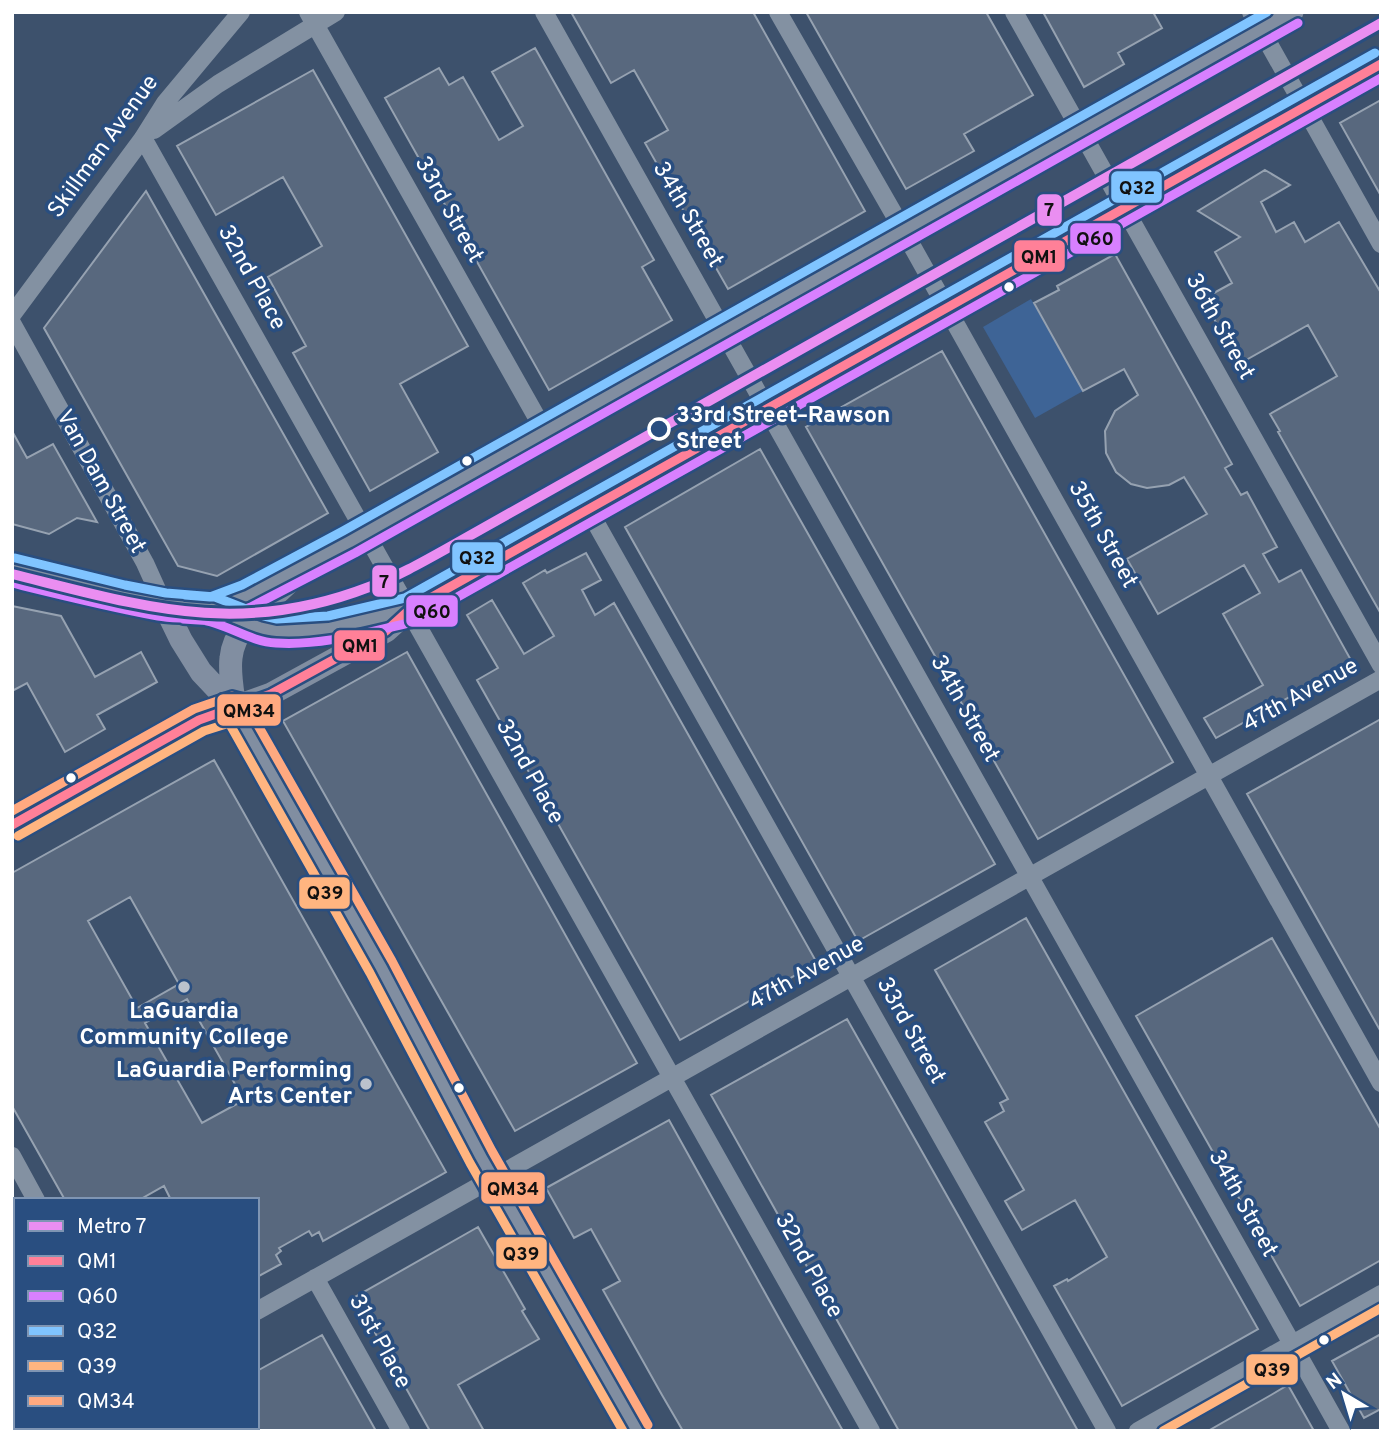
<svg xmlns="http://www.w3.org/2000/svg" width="1393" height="1443" viewBox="0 0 1393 1443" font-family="Overpass,sans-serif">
  <rect width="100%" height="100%" fill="#3d516c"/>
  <!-- green -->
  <path fill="#3e6496" d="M 1031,299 L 1083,391 L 1035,418 L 983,327 Z"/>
  <!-- building -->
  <path fill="#58687e" stroke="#96a2b1" stroke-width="2" fill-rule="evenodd" d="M 571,12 L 753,12 L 865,211 L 728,289 L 645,143 L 668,130 L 634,70 L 611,83 Z
    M 806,12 L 986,12 L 1033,95 L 964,134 L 974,151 L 906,189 Z
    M 1043,12 L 1153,12 L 1162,28 L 1118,53 L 1124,64 L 1084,87 Z
    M 535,48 L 654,260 L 642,267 L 672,320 L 549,390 L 385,98 L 439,68 L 449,85 L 463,77 L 499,140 L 523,126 L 492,72 Z
    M 313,70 L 468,346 L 400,384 L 438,452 L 370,491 L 293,353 L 306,346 L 268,277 L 322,246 L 283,177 L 216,215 L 177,146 Z
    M 1381,100 L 1381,196 L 1340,123 Z
    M 1265,170 L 1290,185 L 1261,202 L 1276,232 L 1294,222 L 1305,242 L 1339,222 L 1381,293 L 1381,614 L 1278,432 L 1280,431 L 1270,414 L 1337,376 L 1308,325 L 1239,364 L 1203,299 L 1232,283 L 1215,252 L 1240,237 L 1198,211 Z
    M 146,191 L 328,513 L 217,576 L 178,566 L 44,328 Z
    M 1115,254 L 1232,464 L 1225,468 L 1241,495 L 1247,492 L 1277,547 L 1263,554 L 1279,582 L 1301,570 L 1352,662 L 1216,738 L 1204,718 L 1263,685 L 1223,614 L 1260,593 L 1244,565 L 1158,614 L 1127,559 L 1207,514 L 1184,477 L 1169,485 L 1147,488 L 1131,484 L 1116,472 L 1106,453 L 1105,431 L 1115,411 L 1138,395 L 1124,369 L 1083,391 L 1034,303 L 1059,290 L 1057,286 Z
    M 942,351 L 1173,762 L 1038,839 L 806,427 Z
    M 12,431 L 27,458 L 53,444 L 97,522 L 77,518 L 49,534 L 12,524 Z
    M 760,449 L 995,864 L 858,941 L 625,527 Z
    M 586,553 L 601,580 L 582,590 L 595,615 L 614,603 L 817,963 L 680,1040 L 477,680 L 498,668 L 467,615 L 492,600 L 524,654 L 554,636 L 523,583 L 545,570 L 547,573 Z
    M 12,606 L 61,616 L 95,677 L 141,652 L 157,682 L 97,715 L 105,729 L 65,752 L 27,683 L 12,691 Z
    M 407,652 L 637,1063 L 515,1131 L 283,721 Z
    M 1381,719 L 1381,1032 L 1247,794 Z
    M 214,760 L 446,1172 L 323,1241 L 319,1232 L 312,1236 L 309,1231 L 295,1239 L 279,1248 L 281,1251 L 276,1255 L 281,1264 L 257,1277 L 257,1200 L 171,1200 L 164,1186 L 139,1200 L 65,1200 L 12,1106 L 12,873 ZM 130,897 L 179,984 L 137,1008 L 88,921 ZM 187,999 L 244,1100 L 202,1123 L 145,1023 Z
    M 1026,918 L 1258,1329 L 1122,1406 L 1054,1286 L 1067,1279 L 1068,1281 L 1107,1257 L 1075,1200 L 1022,1230 L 1005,1201 L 1024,1190 L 985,1122 L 1004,1111 L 1000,1103 L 1008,1099 L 935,970 Z
    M 1272,938 L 1381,1130 L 1381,1260 L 1300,1306 L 1136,1016 Z
    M 847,1019 L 959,1217 L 1078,1431 L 899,1431 L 711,1095 Z
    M 669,1120 L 784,1327 L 843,1431 L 683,1431 L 662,1395 L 603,1290 L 620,1281 L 591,1229 L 574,1238 L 546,1188 Z
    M 478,1227 L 525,1309 L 522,1311 L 539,1339 L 458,1385 L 484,1431 L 430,1431 L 355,1297 Z
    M 1381,1334 L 1381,1409 L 1364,1418 L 1332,1361 Z
    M 322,1335 L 376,1431 L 257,1431 L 257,1371 Z
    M 1288,1385 L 1314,1431 L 1208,1431 L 1271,1395 Z"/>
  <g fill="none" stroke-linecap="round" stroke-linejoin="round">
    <!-- minor -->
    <path stroke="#8391a2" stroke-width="18" d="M 308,12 L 545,432
      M 544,12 L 1341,1431
      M 778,12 L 903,230 L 1381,1083
      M 1014,12 L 1381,665
      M 1251,12 L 1381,244
      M 154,130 L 218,84 L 336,12
      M 143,138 L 871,1431
      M 12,315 L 143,138 L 165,103 L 241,12
      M 12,323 L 145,563 L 164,605
      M 588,509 L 1107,1431
      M 12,1156 L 36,1200
      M 315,1278 L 401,1431
      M 257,1311 L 1381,679
      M 163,1427 L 165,1431
      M 45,1431 L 51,1427
      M 1138,1431 L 1381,1294"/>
    <!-- major -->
    <path stroke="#818ea1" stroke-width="23" d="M 12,570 L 122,597 L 164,605 L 212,609 L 261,628 L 276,631 L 308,631 L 330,628 L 409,610 L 1381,64
      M 164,605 L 181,640 L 201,672 L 235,708 L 381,967 L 481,1157 L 637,1431
      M 212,609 L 247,596 L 349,542 L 1292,12
      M 235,708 C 233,693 229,674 231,658 C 234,625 268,603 290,581
      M 12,825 L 199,720 L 271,694 L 386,631 L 408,611"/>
    <defs>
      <path id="bus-1" d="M 12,825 L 199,720 L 271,694 L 386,631 L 409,610 L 1381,64"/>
      <path id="bus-2" d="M 12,583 C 61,595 109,607 158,616 C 175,619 194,617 211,622 C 233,628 253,642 276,643 C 323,646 368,632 413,622 L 1381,78
        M 183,619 L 214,621 L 251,607 L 355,553 L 1298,23"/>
      <path id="bus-3" d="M 15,558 L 125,585 L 166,593 L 215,597 L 264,616 L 277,619 L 328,616 L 405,598 L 1375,53
        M 185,595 L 210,597 L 242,585 L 343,531 L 1267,12"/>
      <path id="bus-4" d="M 224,714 L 370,973 L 470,1163 L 623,1431
        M 18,836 L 204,731 L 239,720
        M 1163,1431 L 1381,1308"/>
      <path id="bus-5" d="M 12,811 L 194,709 L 232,696 L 243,699 L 392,961 L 492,1151 L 648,1425"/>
    </defs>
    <!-- bus-1 casing -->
    <use href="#bus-1" stroke="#294e80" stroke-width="14"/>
    <!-- bus-2 casing -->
    <use href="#bus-2" stroke="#294e80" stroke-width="14"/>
    <!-- bus-3 casing -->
    <use href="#bus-3" stroke="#294e80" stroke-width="14"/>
    <!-- bus-4 casing -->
    <use href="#bus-4" stroke="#294e80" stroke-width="14"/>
    <!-- bus-5 casing -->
    <use href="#bus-5" stroke="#294e80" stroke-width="14"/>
    <!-- bus-1 -->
    <use href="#bus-1" stroke="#ff8098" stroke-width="9"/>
    <!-- bus-2 -->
    <use href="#bus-2" stroke="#d880ff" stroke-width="9"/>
    <!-- bus-3 -->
    <use href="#bus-3" stroke="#80c4ff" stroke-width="9"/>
    <!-- bus-4 -->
    <use href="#bus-4" stroke="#ffb580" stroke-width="9"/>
    <!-- bus-5 -->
    <use href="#bus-5" stroke="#ffa980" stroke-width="9"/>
    <defs>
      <path id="metro-1" d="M 12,574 C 142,606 237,638 369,587 C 396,577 421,563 446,549 L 1381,23"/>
    </defs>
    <!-- metro-1 casing -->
    <use href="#metro-1" stroke="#294e80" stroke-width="16"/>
    <!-- metro-1 -->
    <use href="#metro-1" stroke="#ea8ef1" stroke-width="10"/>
  </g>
  <!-- markers -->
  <g fill="#fff" stroke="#294e80" stroke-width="2.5">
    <circle cx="1009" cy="287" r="6"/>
    <circle cx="467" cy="461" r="6"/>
    <circle cx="71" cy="778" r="6"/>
    <circle cx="459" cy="1088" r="6"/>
    <circle cx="1324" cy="1340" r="6"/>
  </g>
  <circle fill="#294e80" stroke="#fff" stroke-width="3.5" cx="659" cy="429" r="10"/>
  <g fill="#bbc2cc" stroke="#294e80" stroke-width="2.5">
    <circle cx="184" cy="987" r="7"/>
    <circle cx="366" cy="1084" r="7"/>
  </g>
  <g text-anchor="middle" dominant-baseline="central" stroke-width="7" stroke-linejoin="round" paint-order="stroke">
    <!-- street labels -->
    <g font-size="23" fill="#fff" stroke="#294e80">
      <text transform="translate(104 147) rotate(-54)">Skillman Avenue</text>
      <text transform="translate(448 210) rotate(61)">33rd Street</text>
      <text transform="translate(687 215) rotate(60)">34th Street</text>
      <text transform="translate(251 278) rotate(61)">32nd Place</text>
      <text transform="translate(1219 327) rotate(61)">36th Street</text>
      <text transform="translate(100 482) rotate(61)">Van Dam Street</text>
      <text transform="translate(1102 535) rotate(61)">35th Street</text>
      <text transform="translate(1301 696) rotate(-29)">47th Avenue</text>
      <text transform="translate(964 709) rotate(61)">34th Street</text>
      <text transform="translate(529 772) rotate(61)">32nd Place</text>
      <text transform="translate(807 974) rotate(-29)">47th Avenue</text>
      <text transform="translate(910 1031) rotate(61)">33rd Street</text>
      <text transform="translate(1242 1204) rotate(61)">34th Street</text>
      <text transform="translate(808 1266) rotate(61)">32nd Place</text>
      <text transform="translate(379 1342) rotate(61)">31st Place</text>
    </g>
    <!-- stop labels -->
    <g font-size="23" font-weight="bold" fill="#fff" stroke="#294e80" text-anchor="start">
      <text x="676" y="416">33rd Street–Rawson<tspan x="676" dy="26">Street</tspan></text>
    </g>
    <!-- poi labels -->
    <g font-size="23" font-weight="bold" fill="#fff" stroke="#294e80">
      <text x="184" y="1012">LaGuardia<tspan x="184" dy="26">Community College</tspan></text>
      <text x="352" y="1071" text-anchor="end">LaGuardia Performing<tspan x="352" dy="26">Arts Center</tspan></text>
    </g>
  </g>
  <g stroke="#294e80" stroke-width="2.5">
    <rect x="1110" y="170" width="53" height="34" rx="7" fill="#80c4ff"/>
    <rect x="1036" y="193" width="27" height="34" rx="7" fill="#ea8ef1"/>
    <rect x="1069" y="222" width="53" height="33" rx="7" fill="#d880ff"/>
    <rect x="1013" y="239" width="53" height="34" rx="7" fill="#ff8098"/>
    <rect x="451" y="541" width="53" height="33" rx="7" fill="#80c4ff"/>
    <rect x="371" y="564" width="27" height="34" rx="7" fill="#ea8ef1"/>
    <rect x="405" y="594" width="54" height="34" rx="7" fill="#d880ff"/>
    <rect x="333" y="629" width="53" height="33" rx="7" fill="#ff8098"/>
    <rect x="216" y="693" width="66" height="34" rx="7" fill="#ffa980"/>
    <rect x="298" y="876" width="53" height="34" rx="7" fill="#ffb580"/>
    <rect x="480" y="1171" width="66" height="34" rx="7" fill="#ffa980"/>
    <rect x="495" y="1236" width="53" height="34" rx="7" fill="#ffb580"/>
    <rect x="1245" y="1353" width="54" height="33" rx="7" fill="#ffb580"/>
  </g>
  <g font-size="19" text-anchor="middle" font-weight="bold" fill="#111">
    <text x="1137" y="194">Q32</text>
    <text x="1049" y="216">7</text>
    <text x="1095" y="245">Q60</text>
    <text x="1039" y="263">QM1</text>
    <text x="477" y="564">Q32</text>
    <text x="384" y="588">7</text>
    <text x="432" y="618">Q60</text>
    <text x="360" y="652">QM1</text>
    <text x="249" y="717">QM34</text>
    <text x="325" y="899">Q39</text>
    <text x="513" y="1195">QM34</text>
    <text x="521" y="1260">Q39</text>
    <text x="1272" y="1376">Q39</text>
  </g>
  <!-- border -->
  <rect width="1393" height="1443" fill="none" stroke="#ffffff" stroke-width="28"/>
  <!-- legend -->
  <rect x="14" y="1198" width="245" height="231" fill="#294e80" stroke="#7f95b3" stroke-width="2"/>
  <rect x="28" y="1221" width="35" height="10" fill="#ea8ef1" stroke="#7f95b3" stroke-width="2"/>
  <text x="77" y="1233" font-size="21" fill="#ffffff">Metro 7</text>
  <rect x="28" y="1256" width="35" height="10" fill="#ff8098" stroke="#7f95b3" stroke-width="2"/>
  <text x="77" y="1268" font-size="21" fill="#ffffff">QM1</text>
  <rect x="28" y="1291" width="35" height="10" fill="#d880ff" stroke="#7f95b3" stroke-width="2"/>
  <text x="77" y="1303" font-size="21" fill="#ffffff">Q60</text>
  <rect x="28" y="1326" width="35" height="10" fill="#80c4ff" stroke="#7f95b3" stroke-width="2"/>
  <text x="77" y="1338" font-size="21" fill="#ffffff">Q32</text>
  <rect x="28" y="1361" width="35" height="10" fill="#ffb580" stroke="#7f95b3" stroke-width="2"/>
  <text x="77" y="1373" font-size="21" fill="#ffffff">Q39</text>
  <rect x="28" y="1396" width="35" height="10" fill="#ffa980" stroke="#7f95b3" stroke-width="2"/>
  <text x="77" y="1408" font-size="21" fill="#ffffff">QM34</text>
  <!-- north arrow -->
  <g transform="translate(1344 1394) rotate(322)" stroke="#294e80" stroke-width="5" paint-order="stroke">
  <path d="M0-5L12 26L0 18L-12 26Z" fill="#ffffff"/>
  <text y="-10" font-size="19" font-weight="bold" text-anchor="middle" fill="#ffffff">N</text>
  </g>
</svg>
